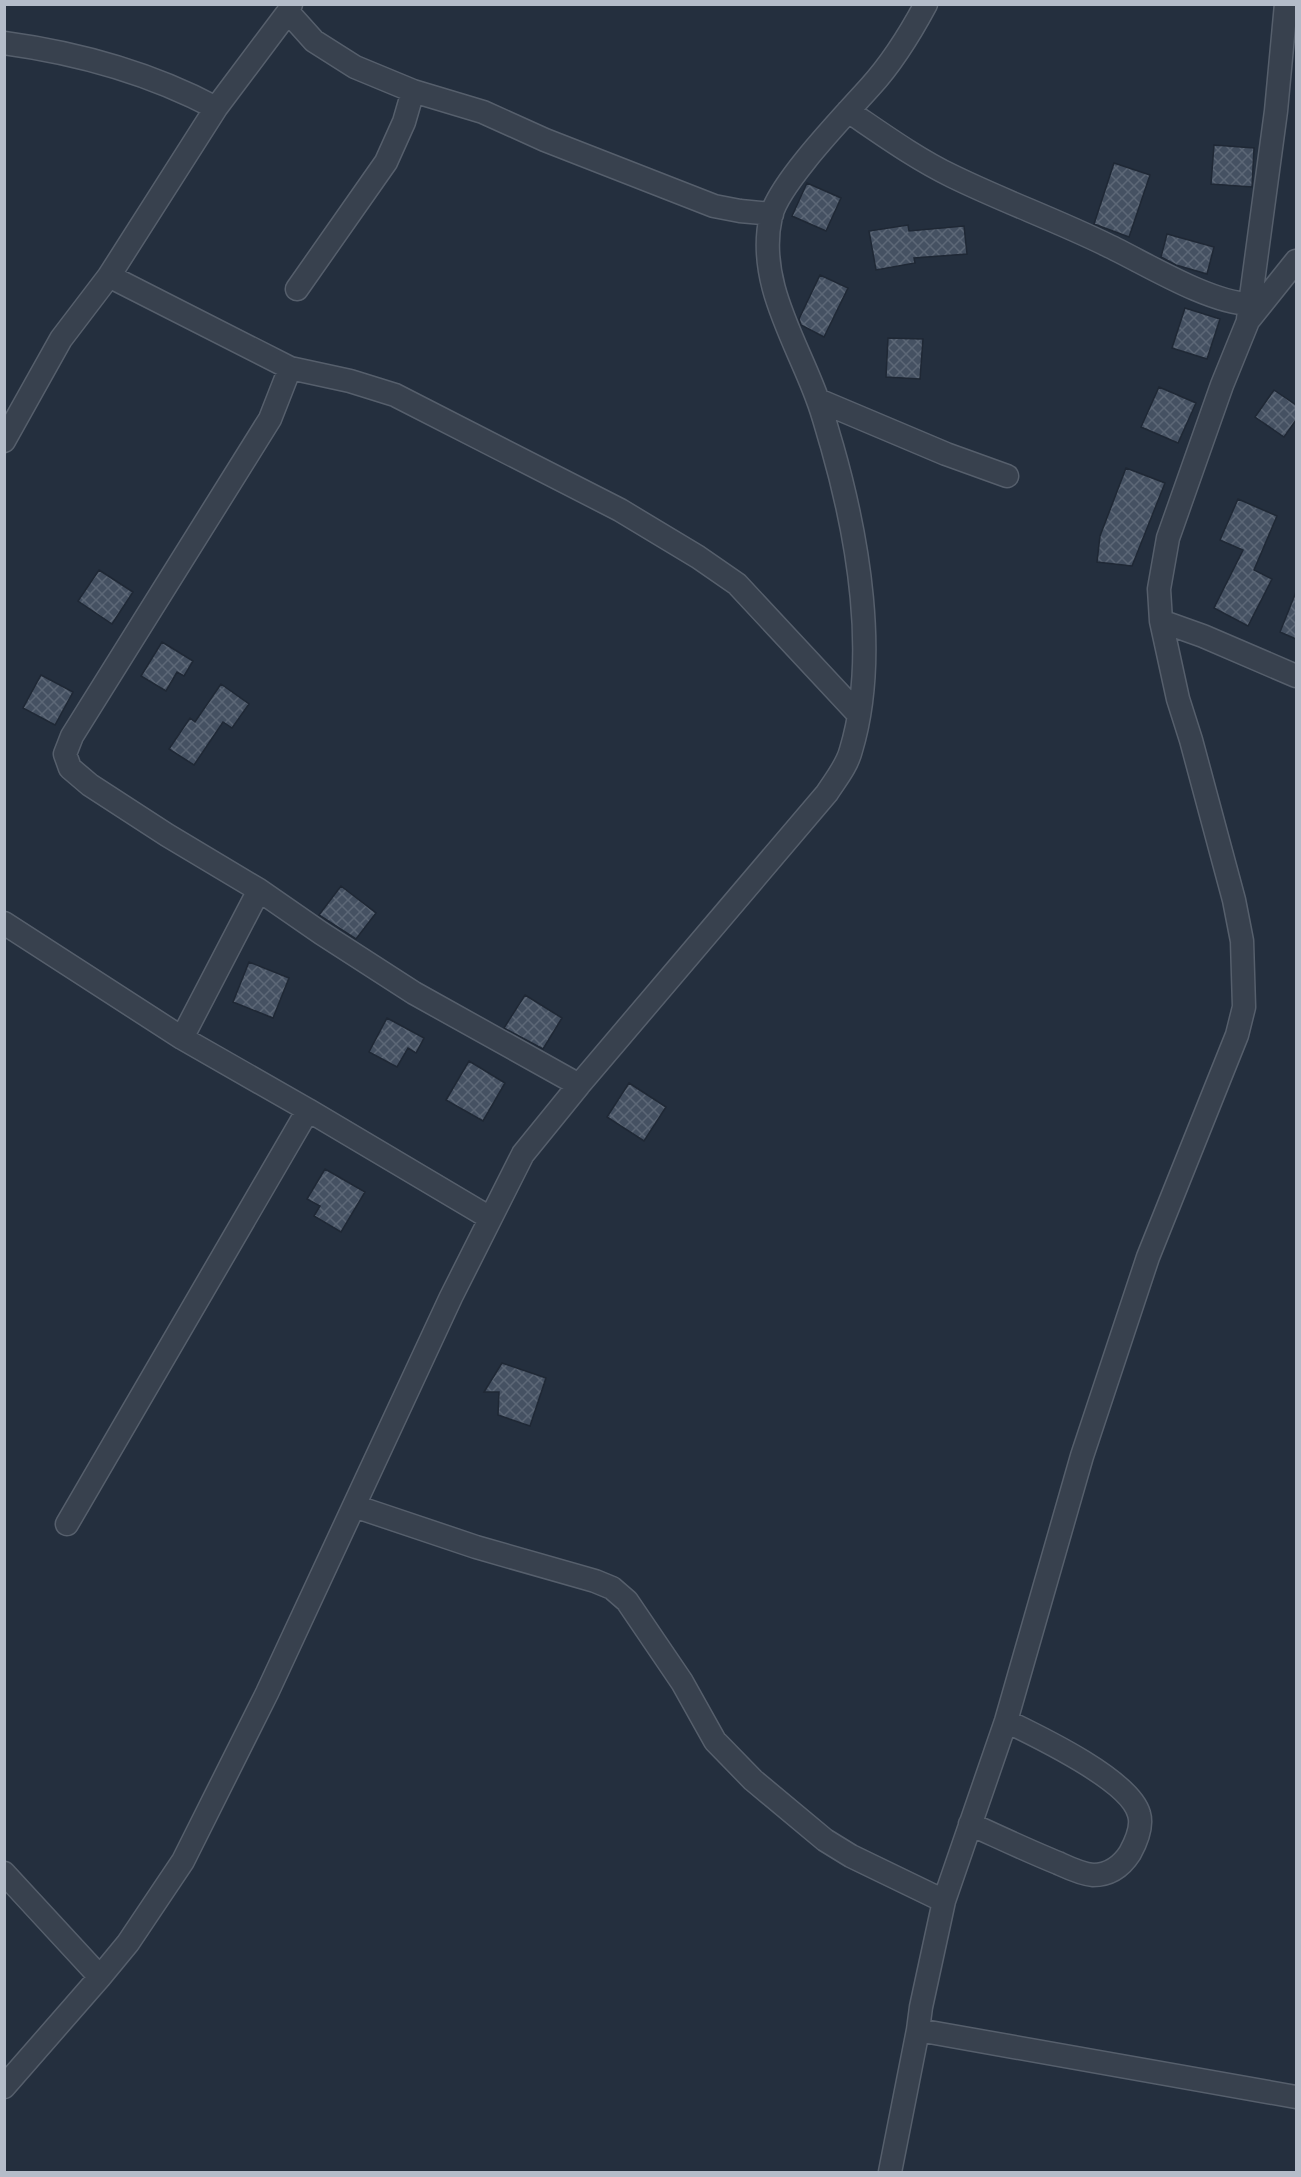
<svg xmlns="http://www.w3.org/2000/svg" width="1301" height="2177" viewBox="0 0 1301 2177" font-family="'IBM Plex Sans',sans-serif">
  <defs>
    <pattern id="building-cross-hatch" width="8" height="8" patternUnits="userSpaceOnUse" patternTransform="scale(1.5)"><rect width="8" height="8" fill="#455162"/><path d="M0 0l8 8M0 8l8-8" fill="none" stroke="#5d6877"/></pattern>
  </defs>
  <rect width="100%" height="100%" fill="#242f3e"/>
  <!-- building -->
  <path fill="url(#building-cross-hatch)" stroke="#1f2835" stroke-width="1.5" d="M 1214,145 L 1254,148 L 1252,187 L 1211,184 Z
    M 1114,163 L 1150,175 L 1129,237 L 1094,224 Z
    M 807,183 L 841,198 L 826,231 L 792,216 Z
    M 908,225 L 909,231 L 964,226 L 967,254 L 914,258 L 915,263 L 876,270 L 869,231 Z
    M 1167,234 L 1214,247 L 1207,274 L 1176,265 L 1161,257 Z
    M 820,275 L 848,288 L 824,337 L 801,325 L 799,319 Z
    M 1185,308 L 1220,319 L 1207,359 L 1172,348 Z
    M 888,338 L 923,339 L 920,379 L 886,377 Z
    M 1159,387 L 1196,403 L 1178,443 L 1141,427 Z
    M 1274,390 L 1296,405 L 1296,420 L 1284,437 L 1255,417 Z
    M 1126,468 L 1165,483 L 1132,566 L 1097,562 L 1100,536 Z
    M 1238,499 L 1277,516 L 1254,570 L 1272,579 L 1248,626 L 1214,608 L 1243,550 L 1220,540 Z
    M 99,570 L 133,592 L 112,624 L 78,601 Z
    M 1296,592 L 1296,639 L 1280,632 Z
    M 162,642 L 193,661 L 184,676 L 177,672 L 166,691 L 141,676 Z
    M 41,675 L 73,692 L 55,725 L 23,708 Z
    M 221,684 L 249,704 L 232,728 L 223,722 L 194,765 L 169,749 L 190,718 L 195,722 Z
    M 341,886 L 376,913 L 356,939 L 319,915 Z
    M 249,962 L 289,978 L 273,1018 L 233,1002 Z
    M 525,995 L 562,1018 L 543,1049 L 504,1028 Z
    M 387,1018 L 424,1038 L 416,1053 L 408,1048 L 397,1067 L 369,1052 Z
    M 469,1061 L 505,1083 L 483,1121 L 446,1100 Z
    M 629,1083 L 666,1107 L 644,1141 L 607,1117 Z
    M 325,1169 L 365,1192 L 341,1232 L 314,1216 L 320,1206 L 307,1199 Z
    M 502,1363 L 546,1378 L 530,1426 L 498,1415 L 499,1392 L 484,1392 Z"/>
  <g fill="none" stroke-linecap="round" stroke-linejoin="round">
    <defs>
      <path id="minor" d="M 288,12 L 314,41 L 355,67 L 413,91 L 483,112 L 545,140 L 714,206 L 740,211 L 772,214
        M 4,43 C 78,53 150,73 216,108
        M 848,111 C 882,134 915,158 952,176 C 1003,201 1056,220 1107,245 C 1145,263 1209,303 1250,304
        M 109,276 L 290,368
        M 297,289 L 386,162 L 404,122 L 413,91
        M 1248,319 L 1276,111 L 1286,4
        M 818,400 L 946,454 L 1007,476
        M 4,441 L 61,339 L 109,276 L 216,108 L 288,12 L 291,4
        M 1161,621 L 1203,636 L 1296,676
        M 4,923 L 182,1038 L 308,1110 L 67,1524
        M 182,1038 L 259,890
        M 579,1085 L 414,993 L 321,933 L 259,890 L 167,835 L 90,785 L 70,768 L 65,754 L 72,736 L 270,419 L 290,368 L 350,381 L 395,395 L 620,510 L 698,557 L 737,584 L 859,715
        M 308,1110 L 490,1218
        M 354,1506 L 476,1547 L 595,1581 L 612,1588 L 627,1601 L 682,1682 L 715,1741 L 753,1780 L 825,1840 L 851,1856 L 944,1901
        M 970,1824 C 999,1837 1028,1851 1058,1863 C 1069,1868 1081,1874 1093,1875 C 1109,1875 1121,1867 1130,1853 C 1136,1842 1143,1827 1139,1814 C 1130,1780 1037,1736 1006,1721
        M 4,1873 L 100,1977 L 128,1943 L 183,1861 L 267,1693 L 451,1297 L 523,1154 L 579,1085 L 827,793 C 836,779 847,766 851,750 C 879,657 858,537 832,446 C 827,430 823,413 817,398 C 796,340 756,281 771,216 C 779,183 845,115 870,87 C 891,64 911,32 926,4
        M 918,2030 L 1296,2097
        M 4,2087 L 100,1977
        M 890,2172 L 918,2030 L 921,2007 L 944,1901 L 1006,1721 L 1082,1456 L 1148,1257 L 1237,1035 L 1244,1007 L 1242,941 L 1234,900 L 1191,740 L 1178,699 L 1161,621 L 1159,589 L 1168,538 L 1222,385 L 1248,321 L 1296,261"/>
    </defs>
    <!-- minor casing -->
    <use href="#minor" stroke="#565f6c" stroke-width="25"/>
    <!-- minor -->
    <use href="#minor" stroke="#38414e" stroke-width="22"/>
  </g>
  <!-- border -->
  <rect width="1301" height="2177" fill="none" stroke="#b4bcc9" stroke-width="12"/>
</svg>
